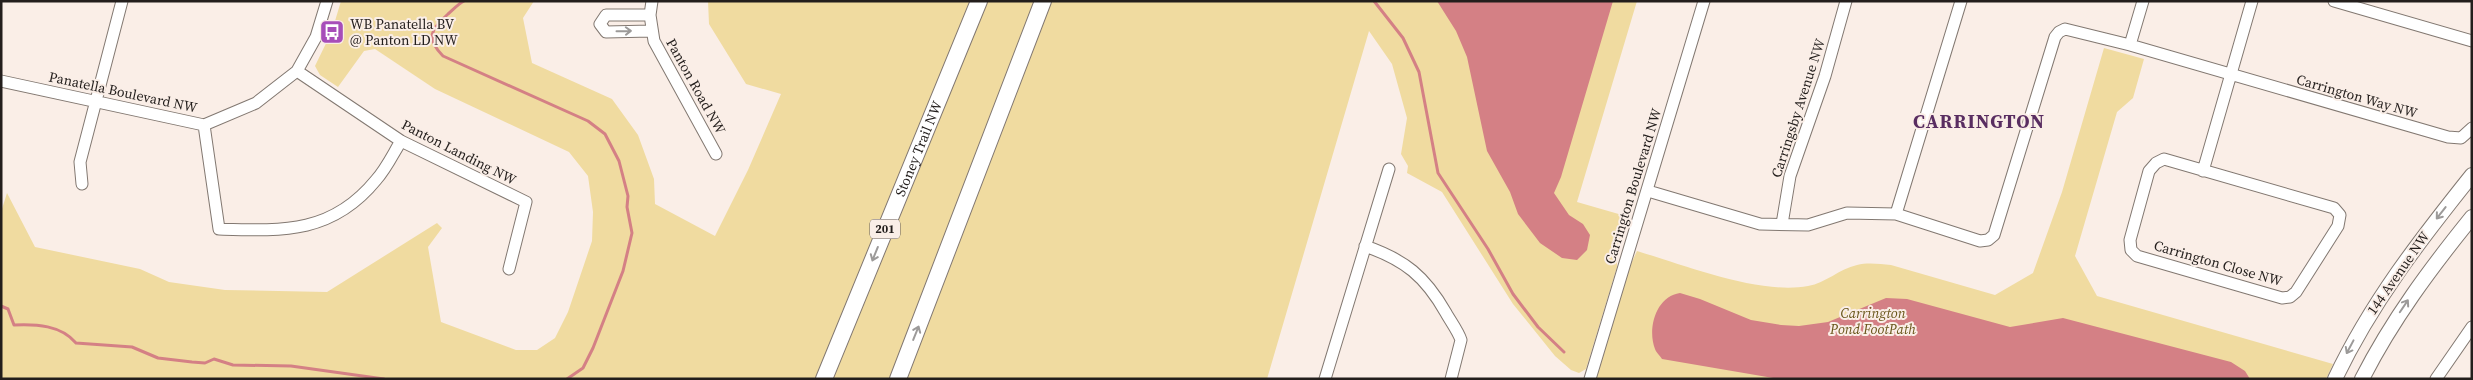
<svg xmlns="http://www.w3.org/2000/svg" width="2473" height="380" viewBox="0 0 2473 380" font-family="'Source Serif 4',serif">
  <rect width="100%" height="100%" fill="#faeee7"/>
  <!-- green -->
  <path fill="#f0dba0" d="M 341,1 L 534,1 L 523,18 L 532,63 L 612,99 L 638,135 L 654,179 L 655,204 L 715,236 L 748,170 L 781,94 L 746,84 L 709,24 L 708,1 L 1637,1 L 1577,202 L 1629,217 L 1617,258 L 1617,267 L 1586,369 L 1579,373 L 1571,370 L 1555,356 L 1513,304 L 1442,192 L 1407,173 L 1408,166 L 1401,154 L 1407,118 L 1392,64 L 1369,31 L 1267,379 L 1,379 L 1,212 L 7,193 L 35,247 L 140,269 L 169,282 L 225,290 L 327,292 L 437,223 L 442,228 L 428,247 L 441,322 L 516,350 L 537,350 L 555,338 L 568,312 L 592,241 L 593,212 L 588,176 L 569,152 L 435,89 L 375,49 L 364,51 L 338,87 L 320,75 L 315,66 L 332,31 Z
    M 2104,48 L 2144,59 L 2133,98 L 2117,112 L 2075,256 L 2097,296 L 2333,364 L 2326,379 L 1595,379 L 1628,270 L 1637,251 C 1684,265 1759,295 1808,286 C 1826,283 1839,269 1857,265 C 1868,262 1880,264 1891,265 L 1995,295 L 2033,273 L 2062,192 Z"/>
  <!-- water -->
  <path fill="#d48085" d="M 1437,1 L 1613,1 L 1561,177 L 1554,193 L 1569,215 L 1583,224 L 1590,235 L 1587,250 L 1577,260 L 1562,258 L 1540,243 L 1518,214 L 1510,192 L 1487,151 L 1467,57 L 1456,31 Z
    M 1680,293 L 1700,299 L 1751,320 L 1781,325 L 1799,326 L 1828,322 L 1886,298 L 1907,299 L 2010,327 L 2063,318 L 2231,362 L 2245,371 L 2250,379 L 1779,379 L 1662,359 C 1660,356 1656,352 1655,349 C 1647,329 1656,296 1680,293 Z"/>
  <g fill="none" stroke-linecap="round" stroke-linejoin="round">
    <!-- stream -->
    <path stroke="#d48085" stroke-width="3" d="M 464,1 C 458,4 453,10 448,14 C 431,29 425,38 443,56 L 588,121 L 605,134 L 619,161 L 628,196 L 627,207 L 632,233 L 623,271 L 593,348 L 583,368 L 567,379
      M 1374,1 L 1403,38 L 1419,72 L 1438,173 L 1488,249 L 1513,294 L 1538,327 L 1564,352
      M 1,306 L 8,309 L 14,325 C 36,324 61,325 76,343 L 132,347 L 158,358 L 192,362 L 205,363 L 214,359 L 233,365 L 291,366 L 384,379"/>
    <defs>
      <path id="minor" d="M 652,1 L 650,15 L 654,41 L 716,154
        M 2334,1 L 2472,41
        M 650,15 L 606,15 L 600,24 L 606,32 L 651,31
        M 2130,45 L 2143,1
        M 297,71 L 401,141 L 526,202 L 509,269
        M 1,81 L 204,125 L 256,103 L 297,71 L 316,37 L 327,1
        M 204,125 L 219,229 C 282,231 332,234 376,180 C 386,169 393,154 401,141
        M 2164,159 L 2334,208 L 2340,215 L 2338,226 L 2296,292 L 2290,297 L 2282,298 L 2137,256 L 2131,250 L 2130,240 L 2149,171 L 2156,163 Z
        M 2203,171 L 2252,1
        M 82,184 L 80,162 L 122,1
        M 1648,191 L 1760,224 L 1808,225 L 1847,213 L 1896,214 L 1980,241 L 1988,240 L 1994,235 L 2055,37 L 2059,32 L 2065,29 L 2130,45 L 2448,137 L 2461,138 L 2472,128
        M 1896,214 L 1961,1
        M 1782,224 L 1790,176 L 1825,76 L 1846,1
        M 1365,246 C 1405,260 1425,276 1446,313 C 1451,322 1458,331 1461,340 L 1451,379
        M 1325,379 L 1389,169
        M 1590,379 L 1704,1
        M 2436,379 L 2472,327"/>
      <path id="major" d="M 2335,379 C 2371,303 2420,240 2472,175
        M 2362,379 C 2392,320 2430,269 2472,217"/>
      <g id="highway">
        <path id="s1" d="M 824,379 L 979,1"/>
        <path d="M 898,379 L 1043,1"/>
      </g>
    </defs>
    <!-- minor casing -->
    <use href="#minor" stroke="#827871" stroke-width="13"/>
    <!-- major casing -->
    <use href="#major" stroke="#827871" stroke-width="16"/>
    <!-- highway casing -->
    <use href="#highway" stroke="#827871" stroke-width="18"/>
    <!-- minor -->
    <use href="#minor" stroke="#fff" stroke-width="11"/>
    <!-- major -->
    <use href="#major" stroke="#fff" stroke-width="14"/>
    <!-- highway -->
    <use href="#highway" stroke="#fff" stroke-width="16"/>
  </g>
  <!-- one-way arrows -->
  <defs><path id="oneway-shaft" d="M-6 0H5M1.5-3L5.5 0L1.5 3" fill="none" stroke-width="1.6" stroke-linecap="round" stroke-linejoin="round" transform="scale(1.25)"/></defs>
  <g stroke="#9c9a99">
    <use href="#oneway-shaft" transform="translate(624 31) rotate(-1)"/>
    <use href="#oneway-shaft" transform="translate(2441 213) rotate(128)"/>
    <use href="#oneway-shaft" transform="translate(875 254) rotate(112)"/>
    <use href="#oneway-shaft" transform="translate(2404 306) rotate(-56)"/>
    <use href="#oneway-shaft" transform="translate(916 333) rotate(-68)"/>
    <use href="#oneway-shaft" transform="translate(2350 347) rotate(118)"/>
  </g>
  <!-- icons -->
  <defs>
    <symbol id="bus-square" viewBox="-11 -11 22 22"><rect x="-9" y="-9" width="18" height="18" rx="4" fill="#a74db9" stroke="#faeee7"/><path d="M-5-6H5V4H4V6H2V4H-2V6H-4V4H-5ZM-3.5-4V0h7V-4ZM-3.5 1.2v1.5H-2V1.2ZM2 1.2v1.5H3.5V1.2Z" fill="#fff"/></symbol>
  </defs>
  <g fill-rule="evenodd">
    <use href="#bus-square" x="318" y="18" width="28" height="28"/>
  </g>
  <g text-anchor="middle" dominant-baseline="central" stroke-width="4" stroke-linejoin="round" paint-order="stroke">
    <!-- shield labels -->
    <rect fill="#faeee7" stroke="#645c59" stroke-width="1" x="870" y="219.5" width="30" height="19" rx="4"/>
    <g font-size="12" font-weight="bold" fill="#231e1c">
      <text x="885" y="229">201</text>
    </g>
    <!-- poi labels -->
    <g font-size="14" fill="#231e1c" stroke="#faeee7" text-anchor="start">
      <text x="350" y="24">WB Panatella BV<tspan x="350" dy="16">@ Panton LD NW</tspan></text>
    </g>
    <!-- street labels -->
    <g font-size="14" fill="#231e1c" stroke="#faeee7">
      <text transform="translate(696 86) rotate(61)">Panton Road NW</text>
      <text transform="translate(123 92) rotate(12)">Panatella Boulevard NW</text>
      <text transform="translate(2357 96) rotate(16)">Carrington Way NW</text>
      <text transform="translate(1798 108) rotate(-72)">Carringsby Avenue NW</text>
      <text stroke="none"><textPath href="#s1" startOffset="249">Stoney Trail NW</textPath></text>
      <text transform="translate(459 152) rotate(27)">Panton Landing NW</text>
      <text transform="translate(1633 186) rotate(-73)">Carrington Boulevard NW</text>
      <text transform="translate(2218 263) rotate(16)">Carrington Close NW</text>
      <text transform="translate(2398 273) rotate(-55)">144 Avenue NW</text>
    </g>
    <!-- park labels -->
    <g font-size="14" font-style="italic" fill="#69561a" stroke="#faeee7">
      <text x="1873" y="313">Carrington<tspan x="1873" dy="16">Pond FootPath</tspan></text>
    </g>
    <!-- district labels -->
    <g font-size="19" font-weight="bold" letter-spacing="1" fill="#592d61" stroke="#faeee7">
      <text x="1979" y="121">CARRINGTON</text>
    </g>
  </g>
  <!-- border -->
  <rect width="2473" height="380" fill="none" stroke="#231e1c" stroke-width="5"/>
</svg>
